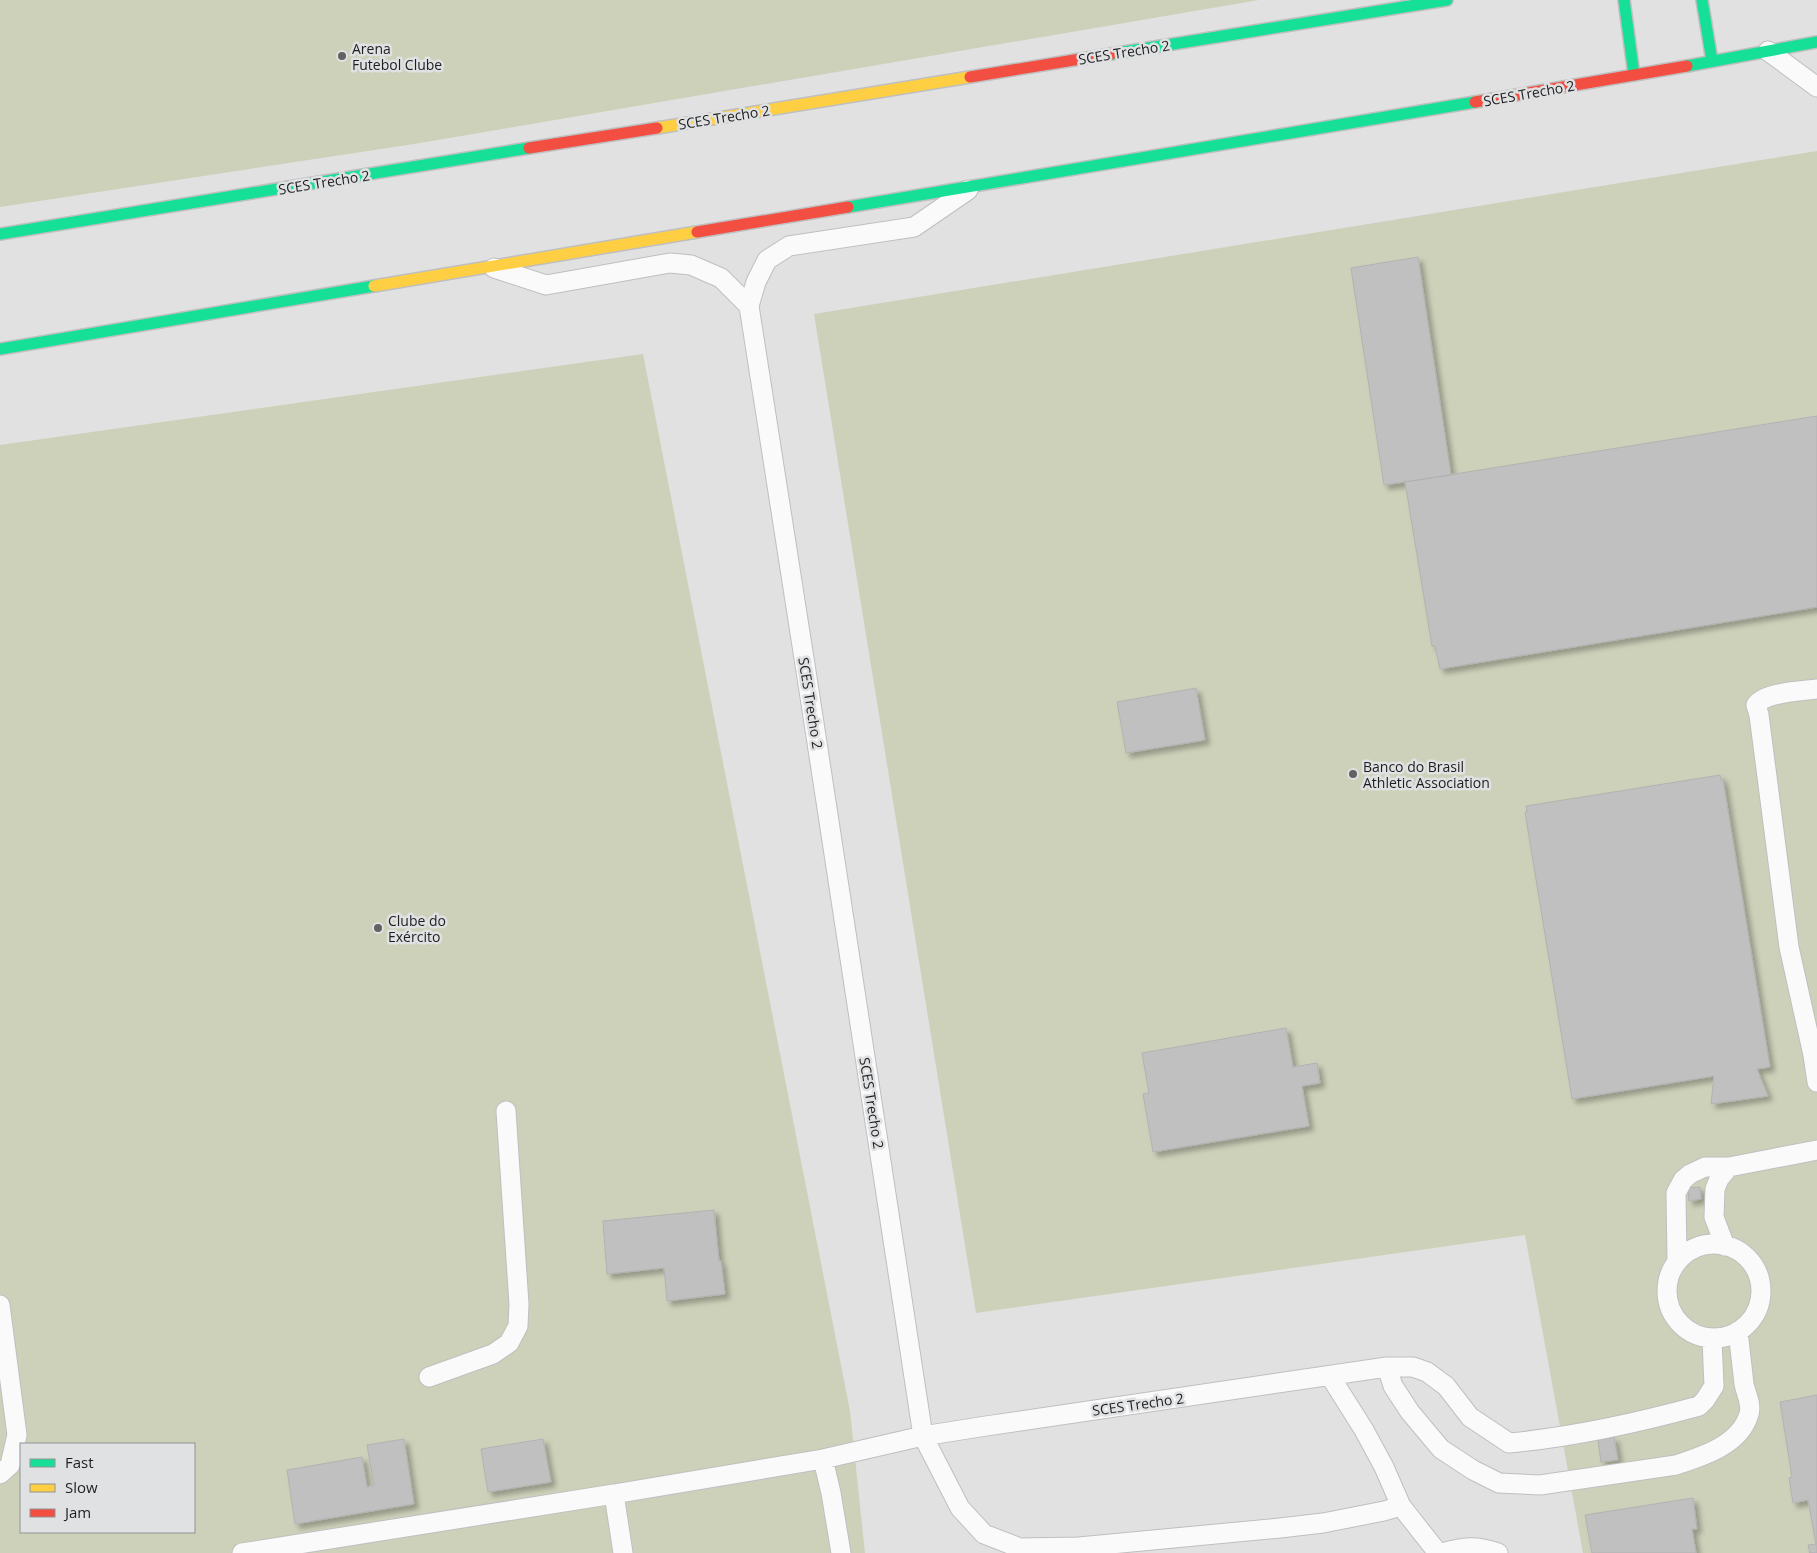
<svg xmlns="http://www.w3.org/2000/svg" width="1817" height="1553" viewBox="0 0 1817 1553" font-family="'Open Sans',sans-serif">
  <defs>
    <filter id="shadow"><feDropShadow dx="4.5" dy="4.5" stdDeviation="2.5" flood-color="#0004"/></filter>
  </defs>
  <rect width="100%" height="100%" fill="#e1e1e2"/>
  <!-- green -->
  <path fill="#cdd1b9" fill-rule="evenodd" d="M 0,0 L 1259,0 L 414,144 L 0,207 Z
    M 1817,151 L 1817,1553 L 1583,1553 L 1525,1235 L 976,1313 L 814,314 Z
    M 643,354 L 850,1411 L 865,1553 L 0,1553 L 0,445 ZM 21,1444 L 194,1444 L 194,1532 L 21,1532 Z"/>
  <!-- building -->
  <path fill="#c0c0c1" stroke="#b2b2b3" filter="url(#shadow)" d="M 1418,257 L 1451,475 L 1384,485 L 1351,268 Z
    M 1817,416 L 1817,607 L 1440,669 L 1435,646 L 1432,646 L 1405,482 Z
    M 1196,688 L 1205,740 L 1126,753 L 1117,702 Z
    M 1720,775 L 1721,780 L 1723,780 L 1770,1067 L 1757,1069 L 1768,1096 L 1711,1104 L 1714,1076 L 1572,1099 L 1525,812 L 1527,812 L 1526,806 Z
    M 1286,1028 L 1293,1067 L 1317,1063 L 1320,1083 L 1302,1086 L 1309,1126 L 1153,1152 L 1143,1094 L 1149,1093 L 1142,1053 Z
    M 1700,1187 L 1701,1199 L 1689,1201 L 1688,1188 Z
    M 714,1210 L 719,1261 L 721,1261 L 725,1294 L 667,1301 L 664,1268 L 607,1274 L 603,1221 Z
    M 1817,1395 L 1817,1553 L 1809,1553 L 1810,1553 L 1808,1545 L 1816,1544 L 1808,1500 L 1793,1503 L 1789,1478 L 1792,1477 L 1780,1402 Z
    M 1614,1437 L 1618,1460 L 1601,1462 L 1598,1440 Z
    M 404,1439 L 414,1504 L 295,1524 L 287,1470 L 362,1457 L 367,1487 L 374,1485 L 367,1445 Z
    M 543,1439 L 551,1482 L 488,1492 L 481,1449 Z
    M 1693,1498 L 1697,1529 L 1692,1529 L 1696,1553 L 1592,1553 L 1585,1515 Z"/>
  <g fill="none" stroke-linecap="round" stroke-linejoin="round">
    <defs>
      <path id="lane" d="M 1768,51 L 1817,87
        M 968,190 L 914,227 L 789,246 L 767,260 L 756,282 L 749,306 L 808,684 L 923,1436 L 986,1426 L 1387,1367
        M 494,268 L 546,285 L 670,263 L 691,265 L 721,278 L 749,306
        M 1817,689 C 1802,691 1765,692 1756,705 L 1759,715 L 1789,947 L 1813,1055 L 1817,1082
        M 1729,1167 L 1817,1150
        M1667 1291a47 47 0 1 1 94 0a47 47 0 1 1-94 0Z
        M 1677,1261 L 1676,1193 L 1683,1180 L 1690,1174 L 1705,1167 L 1729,1167 L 1719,1179 L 1715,1189 L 1714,1217 L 1725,1246
        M 0,1305 L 17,1435 L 10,1465 L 0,1474
        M 1712,1339 L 1714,1386 L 1705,1400 L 1699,1406 C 1637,1423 1573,1437 1509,1443 L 1470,1417 L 1446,1386 L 1427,1372 L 1413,1367 L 1387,1367 L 1393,1386 L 1410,1412 L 1441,1449 L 1473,1470 L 1499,1483 L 1540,1485 L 1676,1465 C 1703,1456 1740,1445 1749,1414 C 1752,1404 1746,1394 1744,1384 C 1742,1367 1740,1349 1738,1331
        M 429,1377 L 493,1354 L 509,1343 L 518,1326 L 519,1304 L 506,1111
        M 1401,1506 L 1438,1553
        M 242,1553 L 614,1494
        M 623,1553 L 614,1494 L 823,1459
        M 841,1553 L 831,1493 L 823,1459 L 923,1436 L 960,1508 L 984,1534 L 1020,1548 L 1079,1547 L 1280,1528 L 1323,1523 L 1384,1511 L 1401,1506 L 1384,1467 L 1364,1430 L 1330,1376
        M 1442,1553 C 1464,1547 1475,1545 1498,1553"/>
      <path id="fast" d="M 1624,0 L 1634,75
        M 1702,0 L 1712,61
        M 1111,54 L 1447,0
        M 1687,66 L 1817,42
        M 848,207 L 1475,102
        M 0,234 L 529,148
        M 0,349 L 374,286"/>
      <path id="slow" d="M 657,128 L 970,77
        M 374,286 L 697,232"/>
      <path id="jam" d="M 970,77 L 1111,54
        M 1475,102 L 1687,66
        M 529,148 L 657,128
        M 697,232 L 848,207"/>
    </defs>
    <!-- lane casing -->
    <use href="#lane" stroke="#bfbfc0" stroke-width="21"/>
    <!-- fast casing -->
    <use href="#fast" stroke="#bfbfc0" stroke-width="14"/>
    <!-- slow casing -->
    <use href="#slow" stroke="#bfbfc0" stroke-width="14"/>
    <!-- jam casing -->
    <use href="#jam" stroke="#bfbfc0" stroke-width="14"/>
    <!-- lane -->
    <use href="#lane" stroke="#fafafb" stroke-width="19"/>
    <!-- fast -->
    <use href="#fast" stroke="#16e098" stroke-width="11"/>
    <!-- slow -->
    <use href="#slow" stroke="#ffcf43" stroke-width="11"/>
    <!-- jam -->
    <use href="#jam" stroke="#f24e42" stroke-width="11"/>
  </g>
  <!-- markers -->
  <g fill="#626263" stroke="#e0e1e3" stroke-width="2">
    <circle cx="342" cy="56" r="5"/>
    <circle cx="1353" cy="774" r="5"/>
    <circle cx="378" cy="928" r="5"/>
  </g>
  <g text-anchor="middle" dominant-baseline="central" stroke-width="5" stroke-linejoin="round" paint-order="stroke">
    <!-- poi labels -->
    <g font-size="14" fill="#1e1e1f" stroke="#e0e1e3" text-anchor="start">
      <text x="352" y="48">Arena<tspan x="352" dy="16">Futebol Clube</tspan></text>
      <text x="1363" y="766">Banco do Brasil<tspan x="1363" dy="16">Athletic Association</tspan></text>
      <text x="388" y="920">Clube do<tspan x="388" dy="16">Exército</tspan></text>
    </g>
    <!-- street labels -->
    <g font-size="14" fill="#1e1e1f" stroke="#e0e1e3">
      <text transform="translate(1124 52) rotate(-9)">SCES Trecho 2</text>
      <text transform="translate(1529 93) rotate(-10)">SCES Trecho 2</text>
      <text transform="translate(724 117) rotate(-9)">SCES Trecho 2</text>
      <text transform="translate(324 182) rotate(-9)">SCES Trecho 2</text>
      <text transform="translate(811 703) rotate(81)">SCES Trecho 2</text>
      <text transform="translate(872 1103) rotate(81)">SCES Trecho 2</text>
      <text transform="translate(1138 1404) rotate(-8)">SCES Trecho 2</text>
    </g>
  </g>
  <!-- legend -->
  <rect x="20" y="1443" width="175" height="90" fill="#e0e1e3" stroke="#929395"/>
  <rect x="30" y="1459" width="25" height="8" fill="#16e098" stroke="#929395"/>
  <text x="65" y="1468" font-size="15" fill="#1e1e1f">Fast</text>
  <rect x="30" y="1484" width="25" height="8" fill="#ffcf43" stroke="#929395"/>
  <text x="65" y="1493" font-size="15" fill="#1e1e1f">Slow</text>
  <rect x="30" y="1509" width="25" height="8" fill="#f24e42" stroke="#929395"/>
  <text x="65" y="1518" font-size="15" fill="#1e1e1f">Jam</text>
</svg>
